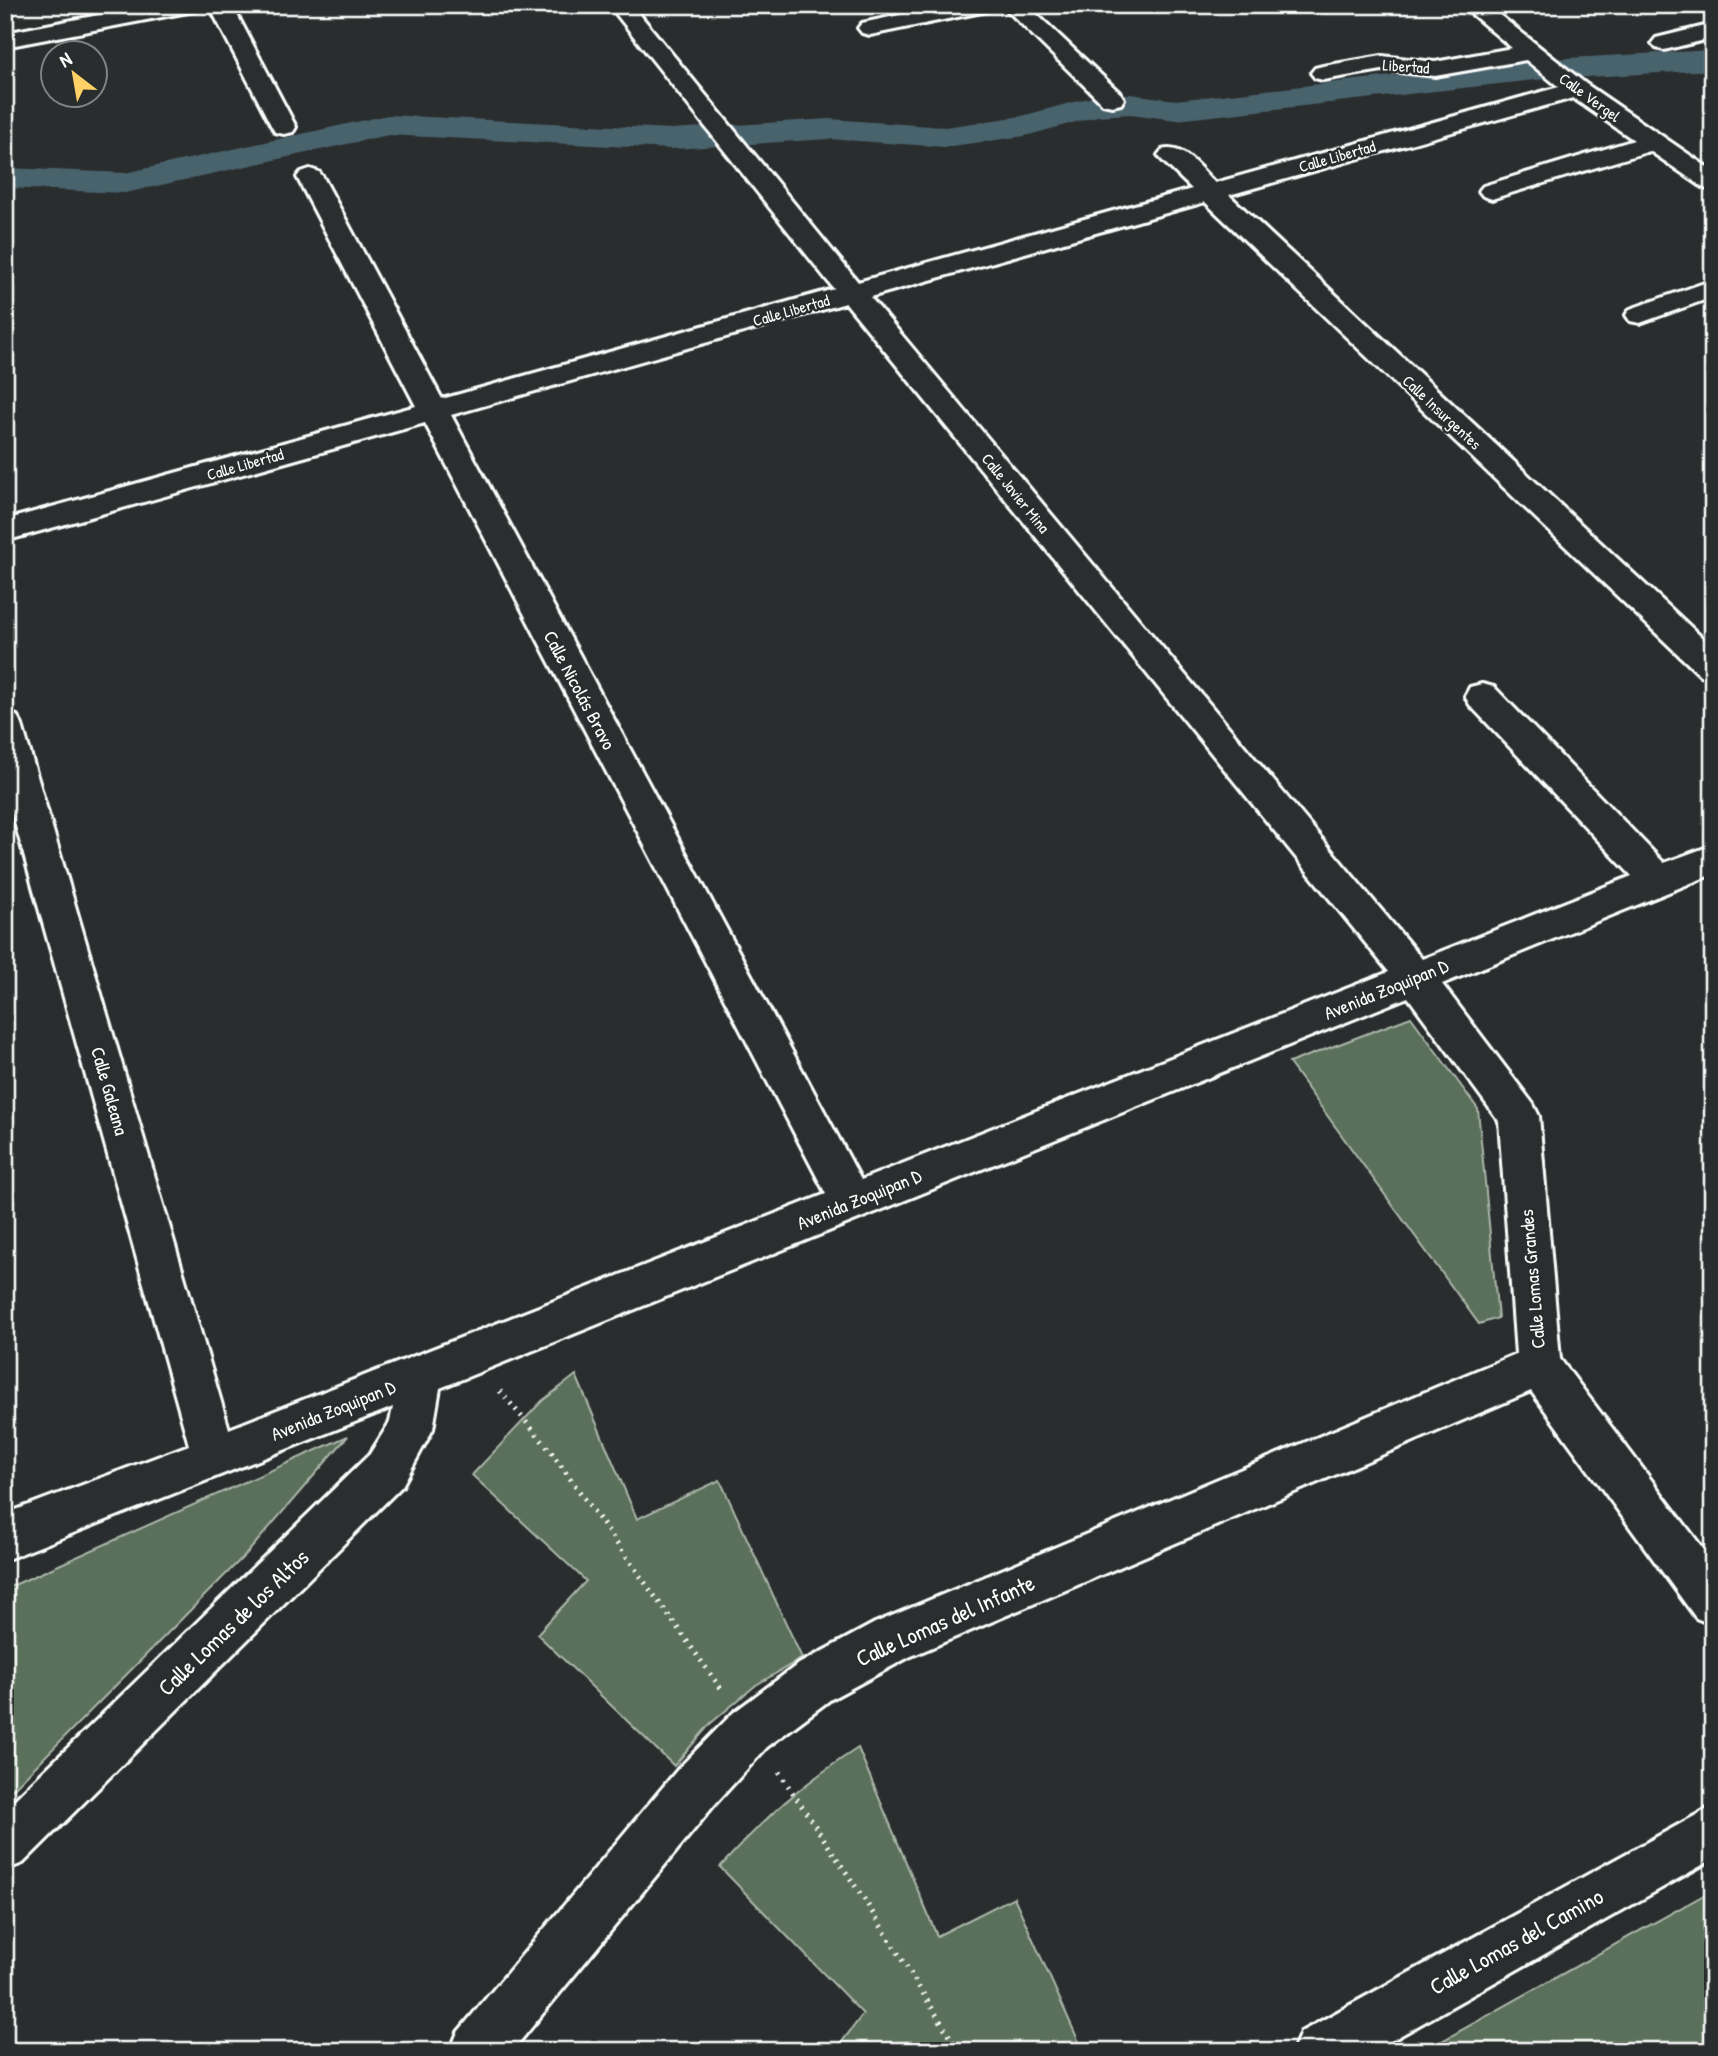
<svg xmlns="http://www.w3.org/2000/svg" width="1718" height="2056" viewBox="0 0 1718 2056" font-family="'Patrick Hand',sans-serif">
  <rect width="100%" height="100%" fill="#2a2d2e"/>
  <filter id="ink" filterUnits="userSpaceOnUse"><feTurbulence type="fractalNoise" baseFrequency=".0143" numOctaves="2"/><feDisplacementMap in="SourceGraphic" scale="14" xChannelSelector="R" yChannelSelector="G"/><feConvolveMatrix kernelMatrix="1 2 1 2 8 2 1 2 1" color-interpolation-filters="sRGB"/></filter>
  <g filter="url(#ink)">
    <!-- green -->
    <path fill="#5a6f5a" stroke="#acb7ac" stroke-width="2" d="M 1411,1017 L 1478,1109 L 1498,1318 L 1479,1324 L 1289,1063 Z
      M 576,1375 L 637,1519 L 720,1480 L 802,1658 L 756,1685 L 710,1724 L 674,1766 L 537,1634 L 586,1581 L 472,1475 L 542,1401 Z
      M 348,1436 L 248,1552 L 5,1797 L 5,1589 Z
      M 858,1748 L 937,1936 L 1014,1897 L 1083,2051 L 835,2051 L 863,2014 L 720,1867 C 766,1817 800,1785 858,1748 Z
      M 1713,1890 L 1713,2051 L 1424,2051 Z"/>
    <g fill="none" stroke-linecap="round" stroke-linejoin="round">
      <!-- canal -->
      <path fill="#48646d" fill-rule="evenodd" d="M 1713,50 L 1713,70 L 1534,80 L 1176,120 L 1130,114 L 1098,116 L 1025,136 L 945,147 L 829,139 L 672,149 L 388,135 L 125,193 L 5,188 L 5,168 L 125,173 L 388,115 L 672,129 L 829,119 L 945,127 L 1022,116 L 1096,96 L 1130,94 L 1176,100 L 1534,60 Z"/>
      <defs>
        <path id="minor" d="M 151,5 L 199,5 L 196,10 L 188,12 L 5,47 L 5,33 Z
          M 209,5 L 232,5 L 296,127 L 293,132 L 284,134 L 275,132 L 272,127 Z
          M 609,5 L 632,5 L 858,282 L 1192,189 L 1162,160 L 1158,155 L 1162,150 C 1184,144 1200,169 1215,183 L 1559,87 L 1526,60 L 1435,76 L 1382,70 L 1323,80 L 1315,78 L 1311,73 L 1315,68 L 1323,66 L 1382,56 L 1435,62 L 1512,48 L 1461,5 L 1487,5 L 1586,84 L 1713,171 L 1713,191 L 1704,188 L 1650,151 L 1501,196 L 1492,199 L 1483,196 L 1479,191 L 1483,186 L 1634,140 L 1573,98 L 1229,195 L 1713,648 L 1713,680 L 1701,676 L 1205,202 L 870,297 L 1422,959 L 1632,876 L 1470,705 L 1465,696 L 1470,687 L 1482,684 L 1494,687 L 1664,863 L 1713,845 L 1713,874 L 1442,984 L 1533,1104 L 1539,1116 L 1560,1359 L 1713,1562 L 1713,1625 L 1696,1618 L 1531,1391 L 909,1657 L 831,1699 L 767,1747 L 715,1804 L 512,2051 L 450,2051 L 458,2032 L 679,1768 L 733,1713 L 797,1665 L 875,1623 L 1516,1354 L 1499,1121 L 1408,997 L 440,1388 L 433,1429 L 402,1486 L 23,1863 L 5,1870 L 5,1809 L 370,1454 L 390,1422 L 393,1407 L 5,1560 L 5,1514 L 189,1445 L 5,787 L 5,713 L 17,716 L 22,725 L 229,1429 L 826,1194 L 425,423 L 5,541 L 5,520 L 416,406 L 297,177 L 301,172 L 310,169 L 319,172 L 323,177 L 442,399 L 834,289 ZM 846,303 L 1389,972 L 861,1180 L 451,415 Z
          M 947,5 L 993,5 L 990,10 L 982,12 L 870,35 L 862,33 L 858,28 L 862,23 Z
          M 1002,5 L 1027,5 L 1121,94 L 1124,99 L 1121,104 L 1112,106 L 1103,104 Z
          M 1713,24 L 1713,38 L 1664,50 L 1656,48 L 1652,43 L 1656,38 Z
          M 1713,280 L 1713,297 L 1640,323 L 1630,321 L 1626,315 L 1630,309 Z
          M 1713,1806 L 1713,1859 L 1373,2051 L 1293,2051 L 1301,2032 Z"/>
      </defs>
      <!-- minor casing -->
      <use href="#minor" stroke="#fff" stroke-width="6"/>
      <!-- path -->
      <path stroke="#fff" stroke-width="5" stroke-dasharray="2 6" stroke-linecap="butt" d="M 500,1391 L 549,1449 L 722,1690
        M 779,1772 L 864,1899 L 959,2051"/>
      <!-- minor -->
      <use href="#minor" fill="#2a2d2e" fill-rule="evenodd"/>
    </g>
  </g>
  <g text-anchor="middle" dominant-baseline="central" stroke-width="5" stroke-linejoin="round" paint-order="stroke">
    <!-- far-street labels -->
    <g font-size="16" fill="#fff" stroke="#2a2d2e">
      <text transform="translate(1406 66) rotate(4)">Libertad</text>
      <text transform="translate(1590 97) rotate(36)">Calle Vergel</text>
      <text transform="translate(1337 156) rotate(-16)">Calle Libertad</text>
      <text transform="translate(791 310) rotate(-16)">Calle Libertad</text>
      <text transform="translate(1442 412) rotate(43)">Calle Insurgentes</text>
      <text transform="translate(245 464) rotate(-16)">Calle Libertad</text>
      <text transform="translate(1016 493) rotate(51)">Calle Javier Mina</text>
    </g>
    <!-- street labels -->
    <g font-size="19" fill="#fff" stroke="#2a2d2e">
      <text transform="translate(580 690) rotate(62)">Calle Nicolás Bravo</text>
      <text transform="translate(1386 989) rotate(-22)">Avenida Zoquipan D</text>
      <text transform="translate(110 1091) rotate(74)">Calle Galeana</text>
      <text transform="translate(859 1199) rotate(-22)">Avenida Zoquipan D</text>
      <text transform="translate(1532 1279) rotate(-95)">Calle Lomas Grandes</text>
      <text transform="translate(333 1410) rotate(-22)">Avenida Zoquipan D</text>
    </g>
    <!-- near-street labels -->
    <g font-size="23" fill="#fff" stroke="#2a2d2e">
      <text transform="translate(945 1620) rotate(-24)">Calle Lomas del Infante</text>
      <text transform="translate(233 1622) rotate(-44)">Calle Lomas de los Altos</text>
      <text transform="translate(1516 1941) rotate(-29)">Calle Lomas del Camino</text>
    </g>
  </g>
  <!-- margin -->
  <rect width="1718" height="2056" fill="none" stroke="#2a2d2e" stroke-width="28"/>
  <rect x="14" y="14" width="1690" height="2028" fill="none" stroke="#fff" stroke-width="2.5" filter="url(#ink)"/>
  <!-- north arrow -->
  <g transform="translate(74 74) rotate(329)"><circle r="33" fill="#2a2d2e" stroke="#7f8182" stroke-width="2"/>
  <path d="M0-5L12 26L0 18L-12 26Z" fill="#ffd166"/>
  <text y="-10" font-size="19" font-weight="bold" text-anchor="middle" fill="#ffffff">N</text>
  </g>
</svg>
